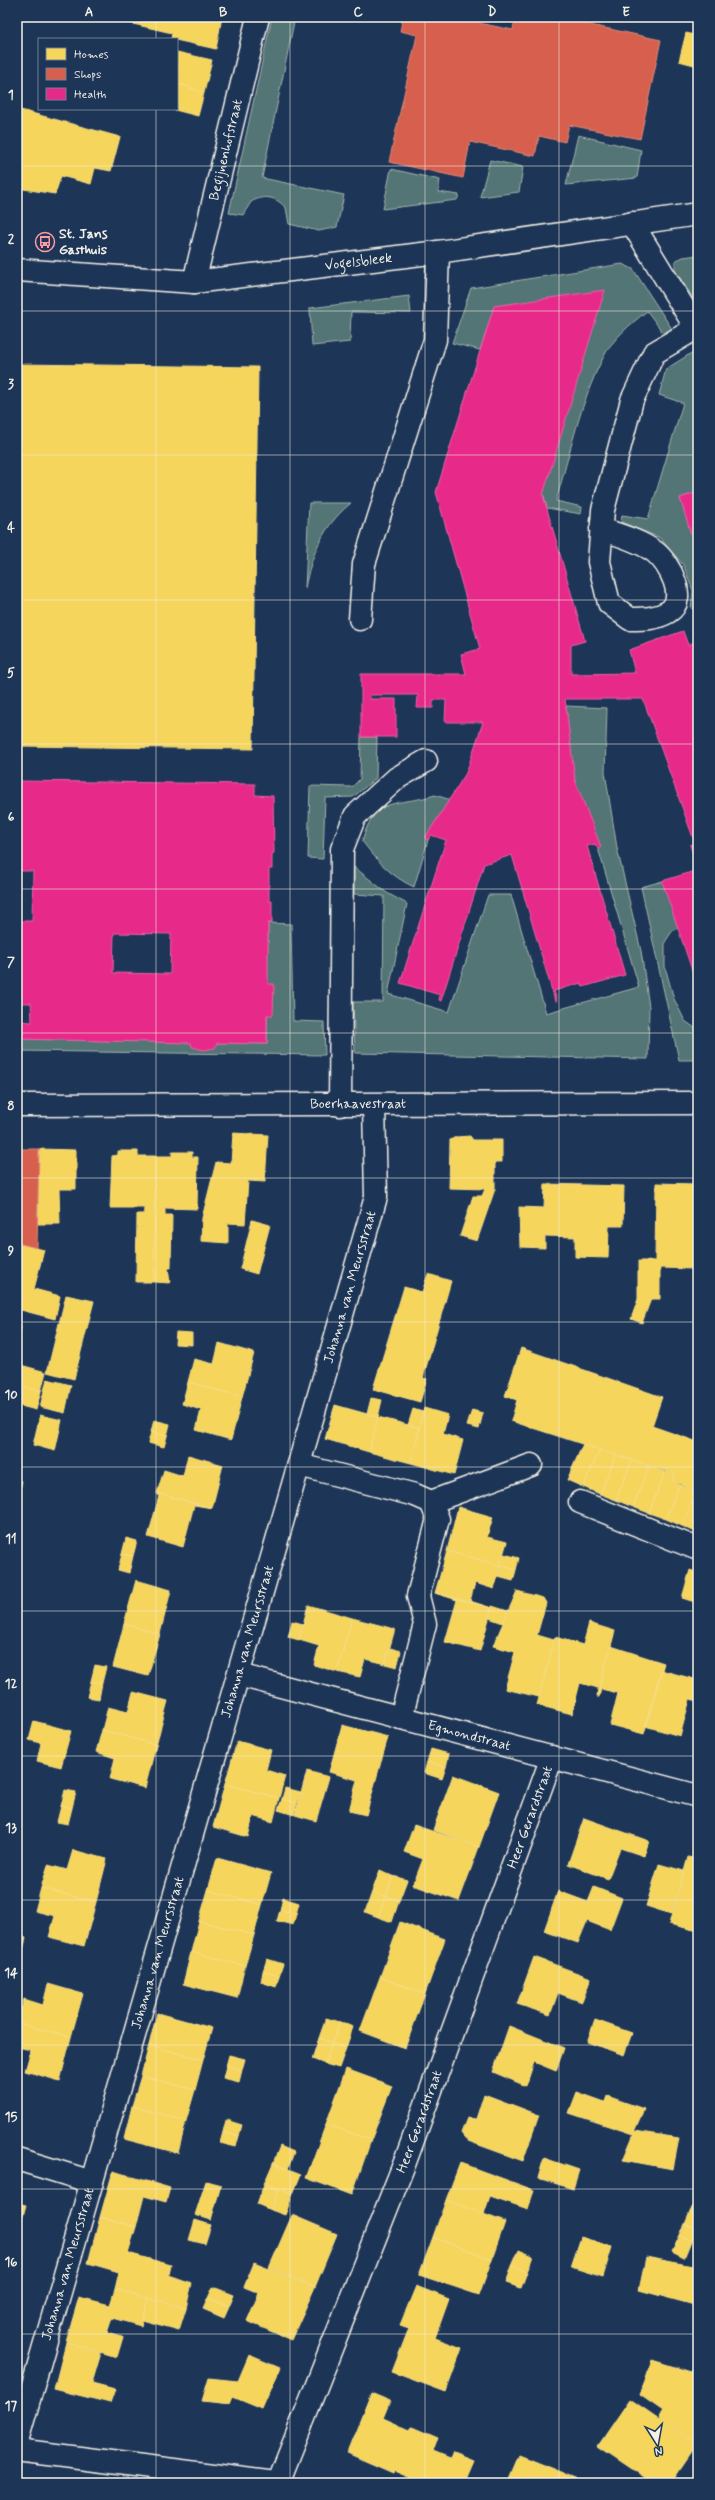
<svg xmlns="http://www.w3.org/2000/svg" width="715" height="2500" viewBox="0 0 715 2500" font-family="Mynerve,sans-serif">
  <rect width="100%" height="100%" fill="#1d3557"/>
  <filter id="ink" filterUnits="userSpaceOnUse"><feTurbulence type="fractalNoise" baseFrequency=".025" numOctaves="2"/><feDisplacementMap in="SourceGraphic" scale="8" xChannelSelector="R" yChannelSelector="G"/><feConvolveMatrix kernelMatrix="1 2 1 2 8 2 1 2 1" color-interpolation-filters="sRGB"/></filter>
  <g filter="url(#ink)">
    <!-- green -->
    <path fill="#537575" stroke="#a4b3ae" d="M 272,17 L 295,17 L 262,178 L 344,195 L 337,227 L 319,231 L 289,224 L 286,208 C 276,197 265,194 251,202 L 243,215 L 229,213 Z
      M 578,135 L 641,150 L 637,178 L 566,185 Z
      M 490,160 L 523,167 L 519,192 L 480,197 Z
      M 391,169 L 440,180 L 438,192 L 459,195 L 457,200 L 383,209 Z
      M 698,255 L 698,305 L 675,271 L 675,261 L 683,257 Z
      M 622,264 L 633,269 L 672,329 L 664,334 L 647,311 C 631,324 612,339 603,358 C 581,399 569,457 556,501 L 582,507 L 581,514 L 547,508 L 495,306 L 480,350 L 452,343 L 471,288 Z
      M 409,296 L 411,313 L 351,312 L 350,342 L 312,346 L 310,308 Z
      M 698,349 L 698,492 L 680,498 L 698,551 L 698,611 L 691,608 L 693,591 L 684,566 L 660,538 L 621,522 L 622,515 L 648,519 L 683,403 L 659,395 L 666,369 Z
      M 309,503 L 351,503 C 323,526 312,553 305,588 Z
      M 566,706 L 607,708 L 605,772 L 617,848 L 641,951 L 649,1007 L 648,1059 L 355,1053 L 353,1002 L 383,1002 L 384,896 L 354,894 L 354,867 L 387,893 L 407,904 L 388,994 L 449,1012 L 488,895 L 511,895 L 546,1013 L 639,987 L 598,848 L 574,780 Z
      M 361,737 L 377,737 L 376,778 L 353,797 L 325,798 L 323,859 L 308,858 L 310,786 L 352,787 L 360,779 Z
      M 435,795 L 451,800 L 425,838 L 428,840 L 414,887 C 392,877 377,861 362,841 C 376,794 396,807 435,795 Z
      M 663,881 L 679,928 L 673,930 L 665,942 L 665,967 L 674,999 L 685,1021 L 698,1030 L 698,1060 L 679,1060 L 641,887 Z
      M 268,923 L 291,924 L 293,1021 L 324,1022 L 325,1055 L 17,1051 L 18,1039 L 267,1044 Z"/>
    <!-- homes -->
    <path fill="#f6d55c" stroke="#f5dd86" d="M 103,17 L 222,17 L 216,49 L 171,39 L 172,33 Z
      M 686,33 L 698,36 L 698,66 L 679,61 Z
      M 177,52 L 212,60 L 204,93 L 180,84 L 177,88 Z
      M 698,76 L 698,121 L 693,77 Z
      M 180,84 L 204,93 L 198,116 L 171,109 L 177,109 L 177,88 Z
      M 17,109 L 120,137 L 111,171 L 95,168 L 91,184 L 61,176 L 55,194 L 17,188 Z
      M 17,364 L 258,367 L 253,749 L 17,746 Z
      M 233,1133 L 268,1135 L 265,1182 L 248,1181 L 245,1224 L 228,1223 L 228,1243 L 201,1241 L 202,1218 L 216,1162 L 231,1163 Z
      M 470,1136 L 473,1140 L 502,1140 L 502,1162 L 495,1162 L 495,1189 L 477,1241 L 460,1236 L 473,1196 L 482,1196 L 485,1189 L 449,1188 L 450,1140 L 456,1137 Z
      M 39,1149 L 76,1150 L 76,1189 L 59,1189 L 60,1224 L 38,1224 Z
      M 118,1151 L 138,1151 L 138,1156 L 155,1156 L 154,1282 L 136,1282 L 137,1214 L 144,1214 L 144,1208 L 110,1208 L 112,1156 L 118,1155 Z
      M 172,1152 L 192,1152 L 192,1157 L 198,1157 L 197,1209 L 165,1208 L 165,1215 L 172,1215 L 171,1268 L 168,1268 L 170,1283 L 154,1282 L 155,1156 L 172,1156 Z
      M 656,1183 L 696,1184 L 694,1269 L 660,1268 L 660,1299 L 651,1299 L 642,1323 L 631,1319 L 638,1299 L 638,1261 L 655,1261 Z
      M 545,1184 L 624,1186 L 623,1226 L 609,1226 L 608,1258 L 575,1257 L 575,1237 L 545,1236 L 545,1248 L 520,1247 L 519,1207 L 544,1208 Z
      M 696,1184 L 698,1184 L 698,1234 L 695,1234 Z
      M 252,1220 L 270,1225 L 257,1274 L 240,1269 Z
      M 17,1243 L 44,1250 L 34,1289 L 60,1296 L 55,1319 L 17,1309 Z
      M 428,1274 L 451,1281 L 423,1378 L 427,1379 L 420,1402 L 373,1389 L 404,1287 L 422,1292 Z
      M 66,1295 L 94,1301 L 74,1379 L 47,1372 Z
      M 17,1325 L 21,1327 L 18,1341 L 17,1340 Z
      M 176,1332 L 192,1333 L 192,1345 L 175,1344 Z
      M 219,1343 L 254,1353 L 242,1397 L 188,1382 L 194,1359 L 214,1364 Z
      M 521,1348 L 662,1397 L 652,1426 L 698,1442 L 698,1492 L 673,1481 L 675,1474 L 511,1421 L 517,1400 L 505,1396 Z
      M 17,1364 L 46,1372 L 41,1391 L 17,1385 Z
      M 47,1379 L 71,1385 L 65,1413 L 40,1407 Z
      M 188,1382 L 242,1397 L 231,1440 L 196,1430 L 201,1410 L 182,1404 Z
      M 17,1385 L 41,1391 L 36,1410 L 17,1405 Z
      M 371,1398 L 382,1400 L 378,1417 L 367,1414 Z
      M 335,1405 L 378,1417 L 369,1452 L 325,1439 Z
      M 424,1408 L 448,1415 L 443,1434 L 463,1440 L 454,1475 L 411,1463 Z
      M 413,1409 L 423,1412 L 419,1428 L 408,1425 Z
      M 472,1410 L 483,1413 L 479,1429 L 467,1426 Z
      M 40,1415 L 62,1420 L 55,1451 L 33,1445 Z
      M 378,1417 L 420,1428 L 411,1463 L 369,1452 Z
      M 154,1420 L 170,1424 L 167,1436 L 151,1432 Z
      M 151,1432 L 167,1436 L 164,1447 L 148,1443 Z
      M 583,1444 L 600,1450 L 583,1487 L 567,1480 Z
      M 600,1450 L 616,1455 L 600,1494 L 583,1487 Z
      M 188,1455 L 223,1465 L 212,1508 L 157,1493 L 164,1470 L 183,1476 Z
      M 616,1455 L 632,1460 L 616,1500 L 600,1494 Z
      M 632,1460 L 649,1466 L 633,1507 L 616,1500 Z
      M 649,1466 L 665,1472 L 649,1513 L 633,1507 Z
      M 665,1472 L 675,1474 L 673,1481 L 679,1485 L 666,1519 L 649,1513 Z
      M 17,1480 L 22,1481 L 19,1494 L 17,1493 Z
      M 679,1485 L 696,1491 L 682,1526 L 666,1519 Z
      M 696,1491 L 698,1492 L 698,1533 L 682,1526 Z
      M 157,1493 L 212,1508 L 194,1505 L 183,1547 L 148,1537 L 159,1496 Z
      M 458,1507 L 493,1517 L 487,1537 L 507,1542 L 500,1565 L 447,1551 Z
      M 126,1538 L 137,1541 L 133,1556 L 122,1554 Z
      M 447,1551 L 500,1565 L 494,1589 L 475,1583 L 470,1601 L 492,1608 L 435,1593 Z
      M 122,1554 L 133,1556 L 129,1573 L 118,1570 Z
      M 504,1554 L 519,1558 L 516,1570 L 500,1565 Z
      M 500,1565 L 516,1570 L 513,1581 L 498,1577 Z
      M 690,1570 L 698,1573 L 698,1603 L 682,1598 Z
      M 136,1580 L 171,1590 L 160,1634 L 124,1624 Z
      M 517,1591 L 543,1598 L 546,1603 L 537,1635 L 554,1640 L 539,1697 L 505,1689 L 515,1652 L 493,1646 Z
      M 435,1593 L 492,1608 L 480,1651 L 445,1642 L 457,1600 Z
      M 308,1605 L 352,1618 L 337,1672 L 314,1665 L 319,1646 L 299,1640 Z
      M 492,1606 L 508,1611 L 503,1623 L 489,1618 Z
      M 352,1618 L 395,1629 L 385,1664 L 365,1659 L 360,1677 L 337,1672 Z
      M 292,1621 L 303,1624 L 299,1640 L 288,1637 Z
      M 589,1623 L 615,1631 L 597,1697 L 598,1688 L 580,1683 L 572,1714 L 537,1705 L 555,1637 L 583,1645 Z
      M 124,1624 L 160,1634 L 148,1676 L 113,1667 Z
      M 611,1646 L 664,1663 L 644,1734 L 610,1725 L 618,1693 L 601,1689 L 599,1697 L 597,1697 Z
      M 390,1648 L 401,1651 L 397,1667 L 385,1664 Z
      M 95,1665 L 106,1667 L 102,1683 L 91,1681 Z
      M 698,1665 L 698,1701 L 690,1699 L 680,1736 L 645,1726 L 661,1670 L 694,1679 Z
      M 91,1681 L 102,1683 L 99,1699 L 87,1697 Z
      M 133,1692 L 168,1701 L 156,1745 L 102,1730 L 108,1707 L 128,1712 Z
      M 34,1721 L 71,1731 L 61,1767 L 37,1761 L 41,1743 L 29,1740 Z
      M 342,1725 L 388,1737 L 366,1815 L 349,1811 L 357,1780 L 329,1772 Z
      M 102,1730 L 156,1745 L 145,1788 L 110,1779 L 115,1758 L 96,1752 Z
      M 237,1741 L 271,1750 L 266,1770 L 285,1776 L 279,1798 L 225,1784 Z
      M 431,1749 L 449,1754 L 446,1767 L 427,1762 Z
      M 427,1762 L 446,1767 L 442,1779 L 424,1773 Z
      M 307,1771 L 329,1777 L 316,1821 L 295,1815 Z
      M 453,1775 L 499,1792 L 479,1847 L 433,1830 Z
      M 225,1784 L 279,1798 L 273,1822 L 253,1816 L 248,1837 L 213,1827 Z
      M 285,1788 L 301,1792 L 297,1803 L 282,1799 Z
      M 65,1790 L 76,1792 L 72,1808 L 61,1806 Z
      M 282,1799 L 297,1803 L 294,1815 L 278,1810 Z
      M 61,1806 L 72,1808 L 68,1824 L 57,1822 Z
      M 584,1818 L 649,1841 L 644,1856 L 620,1848 L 608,1879 L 568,1864 Z
      M 414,1825 L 479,1847 L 459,1901 L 413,1885 L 423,1859 L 404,1852 Z
      M 73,1850 L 107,1859 L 96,1902 L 41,1888 L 48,1865 L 67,1870 Z
      M 688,1857 L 698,1859 L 698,1931 L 669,1924 Z
      M 217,1858 L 271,1873 L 262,1905 L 208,1890 Z
      M 659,1864 L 684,1871 L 671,1914 L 646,1906 Z
      M 380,1870 L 393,1876 L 386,1896 L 372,1892 Z
      M 393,1876 L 407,1880 L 399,1901 L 386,1896 Z
      M 594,1887 L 622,1898 L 610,1930 L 587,1921 L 578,1943 L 544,1931 L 558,1891 L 588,1902 Z
      M 41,1888 L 96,1902 L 84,1946 L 49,1937 L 55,1916 L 35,1911 Z
      M 208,1890 L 262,1905 L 254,1935 L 199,1921 Z
      M 372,1892 L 386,1896 L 378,1917 L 365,1912 Z
      M 386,1896 L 399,1901 L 392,1922 L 378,1917 Z
      M 283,1898 L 299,1903 L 296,1914 L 280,1910 Z
      M 280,1910 L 296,1914 L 293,1925 L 277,1921 Z
      M 199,1921 L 254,1935 L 245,1966 L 191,1952 Z
      M 400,1922 L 445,1939 L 425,1994 L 380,1977 Z
      M 17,1935 L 26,1938 L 22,1954 L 17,1953 Z
      M 191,1952 L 245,1966 L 237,1998 L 183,1984 Z
      M 17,1953 L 22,1954 L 18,1969 L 17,1969 Z
      M 534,1957 L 591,1978 L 582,2002 L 558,1993 L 550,2015 L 517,2004 Z
      M 267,1959 L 283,1964 L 279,1976 L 263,1971 Z
      M 263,1971 L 279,1976 L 276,1987 L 261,1982 Z
      M 380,1977 L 425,1994 L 405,2048 L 360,2031 Z
      M 48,1984 L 83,1994 L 71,2037 L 17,2023 L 24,1999 L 43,2005 Z
      M 157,2013 L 212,2028 L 203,2060 L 149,2045 Z
      M 326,2018 L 340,2022 L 332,2043 L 319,2038 Z
      M 595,2020 L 632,2033 L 624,2055 L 587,2042 Z
      M 340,2022 L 353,2027 L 346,2048 L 332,2043 Z
      M 17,2023 L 71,2037 L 60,2081 L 25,2071 L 31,2050 L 17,2047 Z
      M 509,2026 L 564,2048 L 556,2071 L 534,2062 L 526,2086 L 493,2072 Z
      M 319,2038 L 332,2043 L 325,2064 L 312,2059 Z
      M 332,2043 L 346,2048 L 339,2068 L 325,2064 Z
      M 149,2045 L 203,2060 L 195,2090 L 141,2076 Z
      M 229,2055 L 245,2059 L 242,2070 L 226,2066 Z
      M 226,2066 L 242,2070 L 239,2082 L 223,2078 Z
      M 346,2069 L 392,2086 L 371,2140 L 326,2124 Z
      M 141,2076 L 195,2090 L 186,2121 L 132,2106 Z
      M 577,2092 L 605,2102 L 607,2096 L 644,2109 L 633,2134 L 569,2113 Z
      M 484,2094 L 539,2115 L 523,2161 L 468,2141 L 468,2139 L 464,2137 L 461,2133 L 467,2118 L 476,2119 Z
      M 132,2106 L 186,2121 L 178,2153 L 124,2139 Z
      M 226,2120 L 242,2125 L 239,2136 L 223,2132 Z
      M 326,2124 L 371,2140 L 352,2195 L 306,2178 Z
      M 635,2131 L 679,2138 L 673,2169 L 623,2160 Z
      M 223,2132 L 239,2136 L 236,2147 L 220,2143 Z
      M 280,2146 L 294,2152 L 288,2169 L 273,2163 Z
      M 544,2158 L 579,2170 L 573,2189 L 538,2178 Z
      M 273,2163 L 301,2174 L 293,2194 L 264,2184 Z
      M 460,2163 L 534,2190 L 528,2209 L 490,2196 L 484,2214 L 446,2200 Z
      M 113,2171 L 170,2188 L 166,2202 L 144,2196 L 136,2227 L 100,2217 Z
      M 206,2181 L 221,2185 L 211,2220 L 195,2215 Z
      M 264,2184 L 279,2189 L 271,2210 L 257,2204 Z
      M 279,2189 L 293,2194 L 285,2215 L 271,2210 Z
      M 698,2196 L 698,2216 L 690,2212 Z
      M 446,2200 L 505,2222 L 492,2259 L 433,2237 Z
      M 17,2203 L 26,2205 L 17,2238 Z
      M 690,2212 L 698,2216 L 697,2230 L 685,2224 Z
      M 292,2215 L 337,2234 L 315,2287 L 269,2268 Z
      M 100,2217 L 136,2227 L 128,2253 L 171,2265 L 169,2275 L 192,2283 L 186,2308 L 115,2289 L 119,2272 L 88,2263 Z
      M 195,2220 L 211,2225 L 205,2244 L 189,2240 Z
      M 685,2224 L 697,2230 L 691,2241 L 680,2235 Z
      M 680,2235 L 691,2241 L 684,2258 L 672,2252 Z
      M 433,2237 L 492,2259 L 479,2295 L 419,2275 Z
      M 581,2237 L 612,2247 L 603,2277 L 571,2267 Z
      M 519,2250 L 533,2256 L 527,2272 L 512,2266 Z
      M 646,2257 L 698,2267 L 698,2306 L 639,2290 Z
      M 254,2263 L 315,2287 L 291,2340 L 247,2321 L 259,2293 L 244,2287 Z
      M 512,2266 L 527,2272 L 521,2288 L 506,2283 Z
      M 416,2286 L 449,2299 L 435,2338 L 462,2348 L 446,2392 L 392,2372 L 409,2328 L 400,2325 Z
      M 213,2287 L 234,2295 L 229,2307 L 208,2298 Z
      M 115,2289 L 148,2298 L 141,2326 L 112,2318 L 107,2333 L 123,2337 L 117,2357 L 66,2342 L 79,2297 L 110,2305 Z
      M 148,2298 L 186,2308 L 179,2330 L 142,2320 Z
      M 208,2298 L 229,2307 L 224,2318 L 203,2309 Z
      M 66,2342 L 101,2353 L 92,2383 L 115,2389 L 110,2403 L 54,2389 Z
      M 249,2355 L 280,2368 L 262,2409 L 233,2397 L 230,2404 L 202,2401 L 209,2378 L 238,2381 Z
      M 652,2360 L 691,2372 L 698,2377 L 697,2445 L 659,2418 L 663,2411 L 640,2395 Z
      M 698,2361 L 698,2377 L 691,2372 Z
      M 371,2393 L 390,2401 L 383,2418 L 410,2430 L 412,2427 L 438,2438 L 433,2452 L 450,2459 L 453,2452 L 473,2460 L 463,2483 L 417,2483 L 418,2480 L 394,2470 L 393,2473 L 347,2453 Z
      M 630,2399 L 697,2445 L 671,2483 L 653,2483 L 598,2446 Z
      M 519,2455 L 589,2483 L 510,2483 L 508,2481 Z"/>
    <!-- shops -->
    <path fill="#d6604d" stroke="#df8c7c" d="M 403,17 L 480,17 L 479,23 L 513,30 L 515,17 L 553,17 L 661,40 L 640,139 L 569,125 L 565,142 L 539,136 L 535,156 L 470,142 L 463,178 L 389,162 L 417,35 L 400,31 Z
      M 17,1149 L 39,1149 L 37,1248 L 17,1243 Z"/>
    <!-- health -->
    <path fill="#e7298a" stroke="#eb65a6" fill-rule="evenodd" d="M 605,290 L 543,495 L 585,641 L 571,645 L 571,674 L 635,673 L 629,650 L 683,631 L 688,645 L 698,641 L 698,870 L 690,845 L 695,843 L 643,699 L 565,699 L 575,780 L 601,847 L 598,849 L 595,844 L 587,846 L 625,975 L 583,987 L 581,983 L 554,991 L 557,1001 L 555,1001 L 512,855 L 484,864 L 441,1001 L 439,1000 L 440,995 L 400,983 L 446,840 L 431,835 L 428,840 L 425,838 L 466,773 L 483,722 L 445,722 L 446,700 L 433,700 L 433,708 L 417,708 L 418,695 L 370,695 L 370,699 L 396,699 L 396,737 L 361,737 L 361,674 L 466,674 L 461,654 L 480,649 L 436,492 L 494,306 Z
      M 698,492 L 698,551 L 696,551 L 680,498 Z
      M 17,781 L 255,784 L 255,795 L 273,796 L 274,853 L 272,854 L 272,869 L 269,869 L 269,901 L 272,901 L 272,923 L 268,923 L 268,984 L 274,984 L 273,1015 L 267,1015 L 267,1044 L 217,1043 L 215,1048 L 204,1050 L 192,1047 L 191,1043 L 17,1039 L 18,1021 L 32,1022 L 31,1003 L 17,1003 L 17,921 L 32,921 L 33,871 L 17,871 ZM 114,933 L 171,934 L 170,974 L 113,973 Z
      M 698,870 L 698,988 L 662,881 Z"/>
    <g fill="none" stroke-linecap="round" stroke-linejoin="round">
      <defs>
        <g id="minor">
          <path d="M 632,223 L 696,328"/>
          <path id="s1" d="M 17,270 L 194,282 L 438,252 L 698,214"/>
          <path id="s2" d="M 194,282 L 258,17"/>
          <path d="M 601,529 C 619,535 640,541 655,552 C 669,563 689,599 668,612 C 656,619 644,619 630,619 L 609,603 L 599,562 L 603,510 L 632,400 L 654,353 L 698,327"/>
          <path d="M 360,619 L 364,564 L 435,340 L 438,252"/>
          <path id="s3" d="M 17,1105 L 698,1103"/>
          <path d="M 340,1105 L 342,849 L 355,816 L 397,778 L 426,761"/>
          <path d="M 299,1465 L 415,1495 L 431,1502 L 438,1519 L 418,1596 L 425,1624 L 401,1718"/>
          <path d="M 431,1502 L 531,1465"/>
          <path d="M 580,1502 L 698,1549"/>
          <path id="s4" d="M 239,1675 L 698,1796"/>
          <path d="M 17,2159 L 92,2182"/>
          <path id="s5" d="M 17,2441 L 376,1197 L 374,1105"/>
          <path d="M 17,2450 L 276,2483"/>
          <path id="s6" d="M 278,2483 L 405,2162 L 552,1757"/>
        </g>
      </defs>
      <!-- minor casing -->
      <use href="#minor" stroke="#f4f1e8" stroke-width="25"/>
      <!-- minor -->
      <use href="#minor" stroke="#1d3557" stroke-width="22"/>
    </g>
  </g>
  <!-- grid -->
  <path fill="none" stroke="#f4f1e8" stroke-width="1" stroke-opacity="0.55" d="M 156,17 L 156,39M 290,17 L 290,2483M 425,17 L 425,2483M 559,17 L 559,2483M 156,109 L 156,2483M 17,166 L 698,166M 17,311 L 698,311M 17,455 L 698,455M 17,600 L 698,600M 17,744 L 698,744M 17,889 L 698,889M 17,1033 L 698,1033M 17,1178 L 698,1178M 17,1322 L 698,1322M 17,1467 L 698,1467M 17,1611 L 698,1611M 17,1756 L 698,1756M 17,1900 L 698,1900M 17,2045 L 698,2045M 17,2189 L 698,2189M 17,2334 L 698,2334"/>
  <!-- icons -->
  <defs>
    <symbol id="bus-ring" viewBox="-11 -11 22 22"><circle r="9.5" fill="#1d3557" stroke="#ff9aa2" stroke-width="1.5"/><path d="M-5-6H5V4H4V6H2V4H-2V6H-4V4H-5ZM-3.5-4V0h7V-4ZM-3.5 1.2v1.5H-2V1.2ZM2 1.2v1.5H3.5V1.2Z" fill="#ff9aa2"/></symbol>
  </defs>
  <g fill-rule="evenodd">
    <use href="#bus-ring" x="34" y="231" width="22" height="22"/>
  </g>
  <g text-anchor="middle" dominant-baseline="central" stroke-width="4" stroke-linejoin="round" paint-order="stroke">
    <!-- street labels -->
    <g font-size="14" fill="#f4f1e8" stroke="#1d3557">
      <text stroke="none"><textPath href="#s2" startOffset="136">Begijnenhofstraat</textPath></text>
      <text stroke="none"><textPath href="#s1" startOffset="343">Vogelsbleek</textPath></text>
      <text stroke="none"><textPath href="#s3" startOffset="341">Boerhaavestraat</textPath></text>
      <text stroke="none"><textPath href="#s5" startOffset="1201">Johanna van Meursstraat</textPath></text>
      <text stroke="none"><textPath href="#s5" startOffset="832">Johanna van Meursstraat</textPath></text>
      <text stroke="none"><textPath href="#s4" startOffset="238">Egmondstraat</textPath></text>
      <text stroke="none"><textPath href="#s6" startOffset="712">Heer Gerardstraat</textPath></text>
      <text stroke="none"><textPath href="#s5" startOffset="508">Johanna van Meursstraat</textPath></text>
      <text stroke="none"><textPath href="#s6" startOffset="388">Heer Gerardstraat</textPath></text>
      <text stroke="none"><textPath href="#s5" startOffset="184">Johanna van Meursstraat</textPath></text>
    </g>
    <!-- poi labels -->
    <g font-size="14" font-weight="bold" fill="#f4f1e8" stroke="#1d3557" text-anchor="start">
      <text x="59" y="234">St. Jans<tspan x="59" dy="16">Gasthuis</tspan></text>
    </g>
  </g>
  <!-- margin -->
  <rect width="715" height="2500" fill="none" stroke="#1d3557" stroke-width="44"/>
  <!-- legend -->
  <rect x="38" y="38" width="140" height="72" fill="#1d3557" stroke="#738091"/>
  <rect x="46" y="48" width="20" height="12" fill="#f6d55c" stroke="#738091"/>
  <text x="74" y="58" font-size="12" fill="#f4f1e8">Homes</text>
  <rect x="46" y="68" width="20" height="12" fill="#d6604d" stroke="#738091"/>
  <text x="74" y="78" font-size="12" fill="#f4f1e8">Shops</text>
  <rect x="46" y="88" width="20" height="12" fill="#e7298a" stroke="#738091"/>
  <text x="74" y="98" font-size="12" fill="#f4f1e8">Health</text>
  <!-- north arrow -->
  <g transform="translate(657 2442) rotate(169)" stroke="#1d3557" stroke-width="3" paint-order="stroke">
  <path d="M0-3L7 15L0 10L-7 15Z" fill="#f4f1e8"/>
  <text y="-6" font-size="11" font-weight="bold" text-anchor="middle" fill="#f4f1e8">N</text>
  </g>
  <rect x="22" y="22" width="671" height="2456" fill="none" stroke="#f4f1e8" stroke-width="1.5"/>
  <g font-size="13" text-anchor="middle" font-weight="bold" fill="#f4f1e8">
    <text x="89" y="16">A</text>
    <text x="223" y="16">B</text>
    <text x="358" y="16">C</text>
    <text x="492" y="16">D</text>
    <text x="626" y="16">E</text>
    <text x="11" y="99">1</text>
    <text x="11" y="243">2</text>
    <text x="11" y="388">3</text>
    <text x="11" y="532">4</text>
    <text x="11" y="677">5</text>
    <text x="11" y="821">6</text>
    <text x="11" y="966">7</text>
    <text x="11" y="1110">8</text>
    <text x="11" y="1255">9</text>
    <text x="11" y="1399">10</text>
    <text x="11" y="1543">11</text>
    <text x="11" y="1688">12</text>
    <text x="11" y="1832">13</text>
    <text x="11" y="1977">14</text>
    <text x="11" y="2121">15</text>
    <text x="11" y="2266">16</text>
    <text x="11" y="2410">17</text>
  </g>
</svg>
